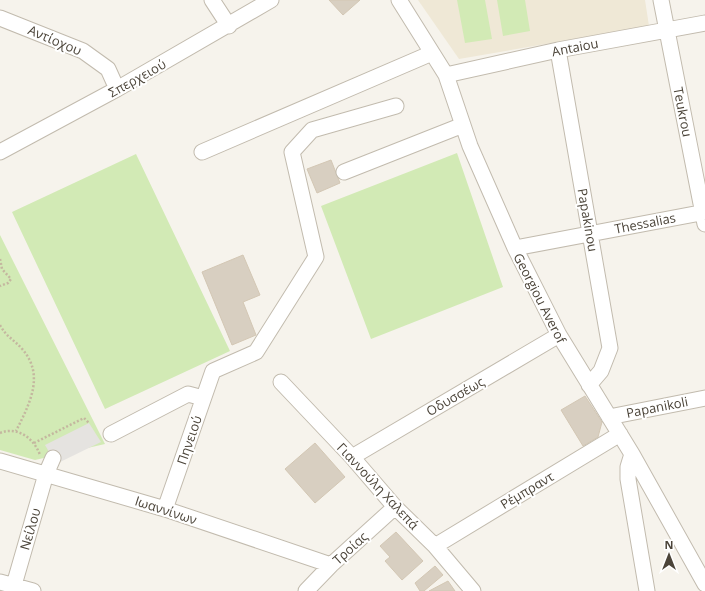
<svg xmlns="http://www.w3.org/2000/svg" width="705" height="591" viewBox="0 0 705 591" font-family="'Open Sans',sans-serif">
  <rect width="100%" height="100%" fill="#f6f3ec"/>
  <!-- education -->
  <path fill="#efe8d6" d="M 418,0 L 645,0 L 649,26 L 459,59 Z"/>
  <!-- green -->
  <path fill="#d2eab5" d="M 457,0 L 485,0 L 492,39 L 465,43 Z
    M 497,0 L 525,0 L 530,31 L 503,36 Z
    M 457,153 L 503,287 L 371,339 L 321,206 Z
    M 136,154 L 230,351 L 105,409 L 12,212 Z
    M 0,235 L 105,444 L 35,460 L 0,450 Z"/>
  <!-- parking -->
  <path fill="#e5e3e0" d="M 89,423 L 101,442 L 56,464 L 45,445 Z"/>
  <!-- building -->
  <path fill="#d8cfc1" stroke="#d3c7b4" d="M 329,0 L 360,0 L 343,15 Z
    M 331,160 L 340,183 L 317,193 L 307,169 Z
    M 243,255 L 260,295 L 243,302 L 256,335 L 232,345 L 202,272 Z
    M 585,396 L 602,422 L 598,437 L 583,446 L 561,410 Z
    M 315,443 L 345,477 L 315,503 L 285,469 Z
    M 396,532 L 423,561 L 402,580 L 385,561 L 390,557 L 380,546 Z
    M 435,566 L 443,575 L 424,591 L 420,591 L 415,583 Z
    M 448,581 L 455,591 L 429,591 Z"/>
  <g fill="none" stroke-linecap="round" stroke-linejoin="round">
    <defs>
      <path id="minor" d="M 212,0 L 229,26
        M 399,0 L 446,75 L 470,146 L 515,248 L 559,335 L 632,454 L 705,584
        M 661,0 L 705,224
        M 0,18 L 83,51 L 108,69 L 117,89
        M 558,50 L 610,348 L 601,371 L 589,385
        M 446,75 L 558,50 L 705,23
        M 0,152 L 117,89 L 271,0
        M 202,152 L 432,53
        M 344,172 L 463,125
        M 515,248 L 705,212
        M 281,382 L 352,457 L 395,507 L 435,546 L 473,591
        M 609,417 L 705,398
        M 111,434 L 188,394 L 203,398
        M 632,454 L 628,467 L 628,479 L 647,591
        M 352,457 L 559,335
        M 0,461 L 165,509 L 331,565
        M 165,509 L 213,371 L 256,352 L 316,257 L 292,152 L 312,130 L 396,106
        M 435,546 L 620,434
        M 0,582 L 33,591
        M 14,585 L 46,474 L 53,458
        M 306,591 L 331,565 L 395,507"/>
    </defs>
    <!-- minor casing -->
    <use href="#minor" stroke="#c2bbae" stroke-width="17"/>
    <!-- path -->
    <path stroke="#c4b79f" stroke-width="2.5" stroke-dasharray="2 2" stroke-linecap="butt" d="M 0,259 L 2,269 L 11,279 L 8,283 L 0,286
      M 0,325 C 6,337 15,340 23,350 C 45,376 29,405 16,431
      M 0,433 C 17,426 34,438 40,455
      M 34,443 L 84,418 L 89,423"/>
    <!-- minor -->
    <use href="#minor" stroke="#fff" stroke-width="15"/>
  </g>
  <g text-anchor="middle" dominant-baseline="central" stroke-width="4" stroke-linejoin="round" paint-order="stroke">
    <!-- street labels -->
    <g font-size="13" fill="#4b4439" stroke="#fff">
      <text transform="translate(55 40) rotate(23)">Αντίοχου</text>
      <text transform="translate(575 47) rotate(-11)">Antaiou</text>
      <text transform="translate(137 78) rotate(-29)">Σπερχειού</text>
      <text transform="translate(683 112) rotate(79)">Teukrou</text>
      <text transform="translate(588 220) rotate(80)">Papakinou</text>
      <text transform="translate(645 223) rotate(-11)">Thessalias</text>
      <text transform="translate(540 298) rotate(63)">Georgiou Averof</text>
      <text transform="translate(455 396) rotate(-30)">Οδυσσέως</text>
      <text transform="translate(657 407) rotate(-11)">Papanikoli</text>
      <text transform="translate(189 440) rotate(-71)">Πηνειού</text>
      <text transform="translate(378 486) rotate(47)">Γιαννούλη Χαλεπά</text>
      <text transform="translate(527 490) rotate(-31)">Ρέμπραντ</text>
      <text transform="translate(166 510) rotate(18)">Ιωαννίνων</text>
      <text transform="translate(30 529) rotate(-74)">Νείλου</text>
      <text transform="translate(350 548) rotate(-42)">Τροίας</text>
    </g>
  </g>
  <!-- north arrow -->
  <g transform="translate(669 555)" stroke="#ffffff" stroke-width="3" paint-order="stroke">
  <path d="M0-3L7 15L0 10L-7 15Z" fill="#4b4439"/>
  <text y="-6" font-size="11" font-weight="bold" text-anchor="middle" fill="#4b4439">N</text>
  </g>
</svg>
